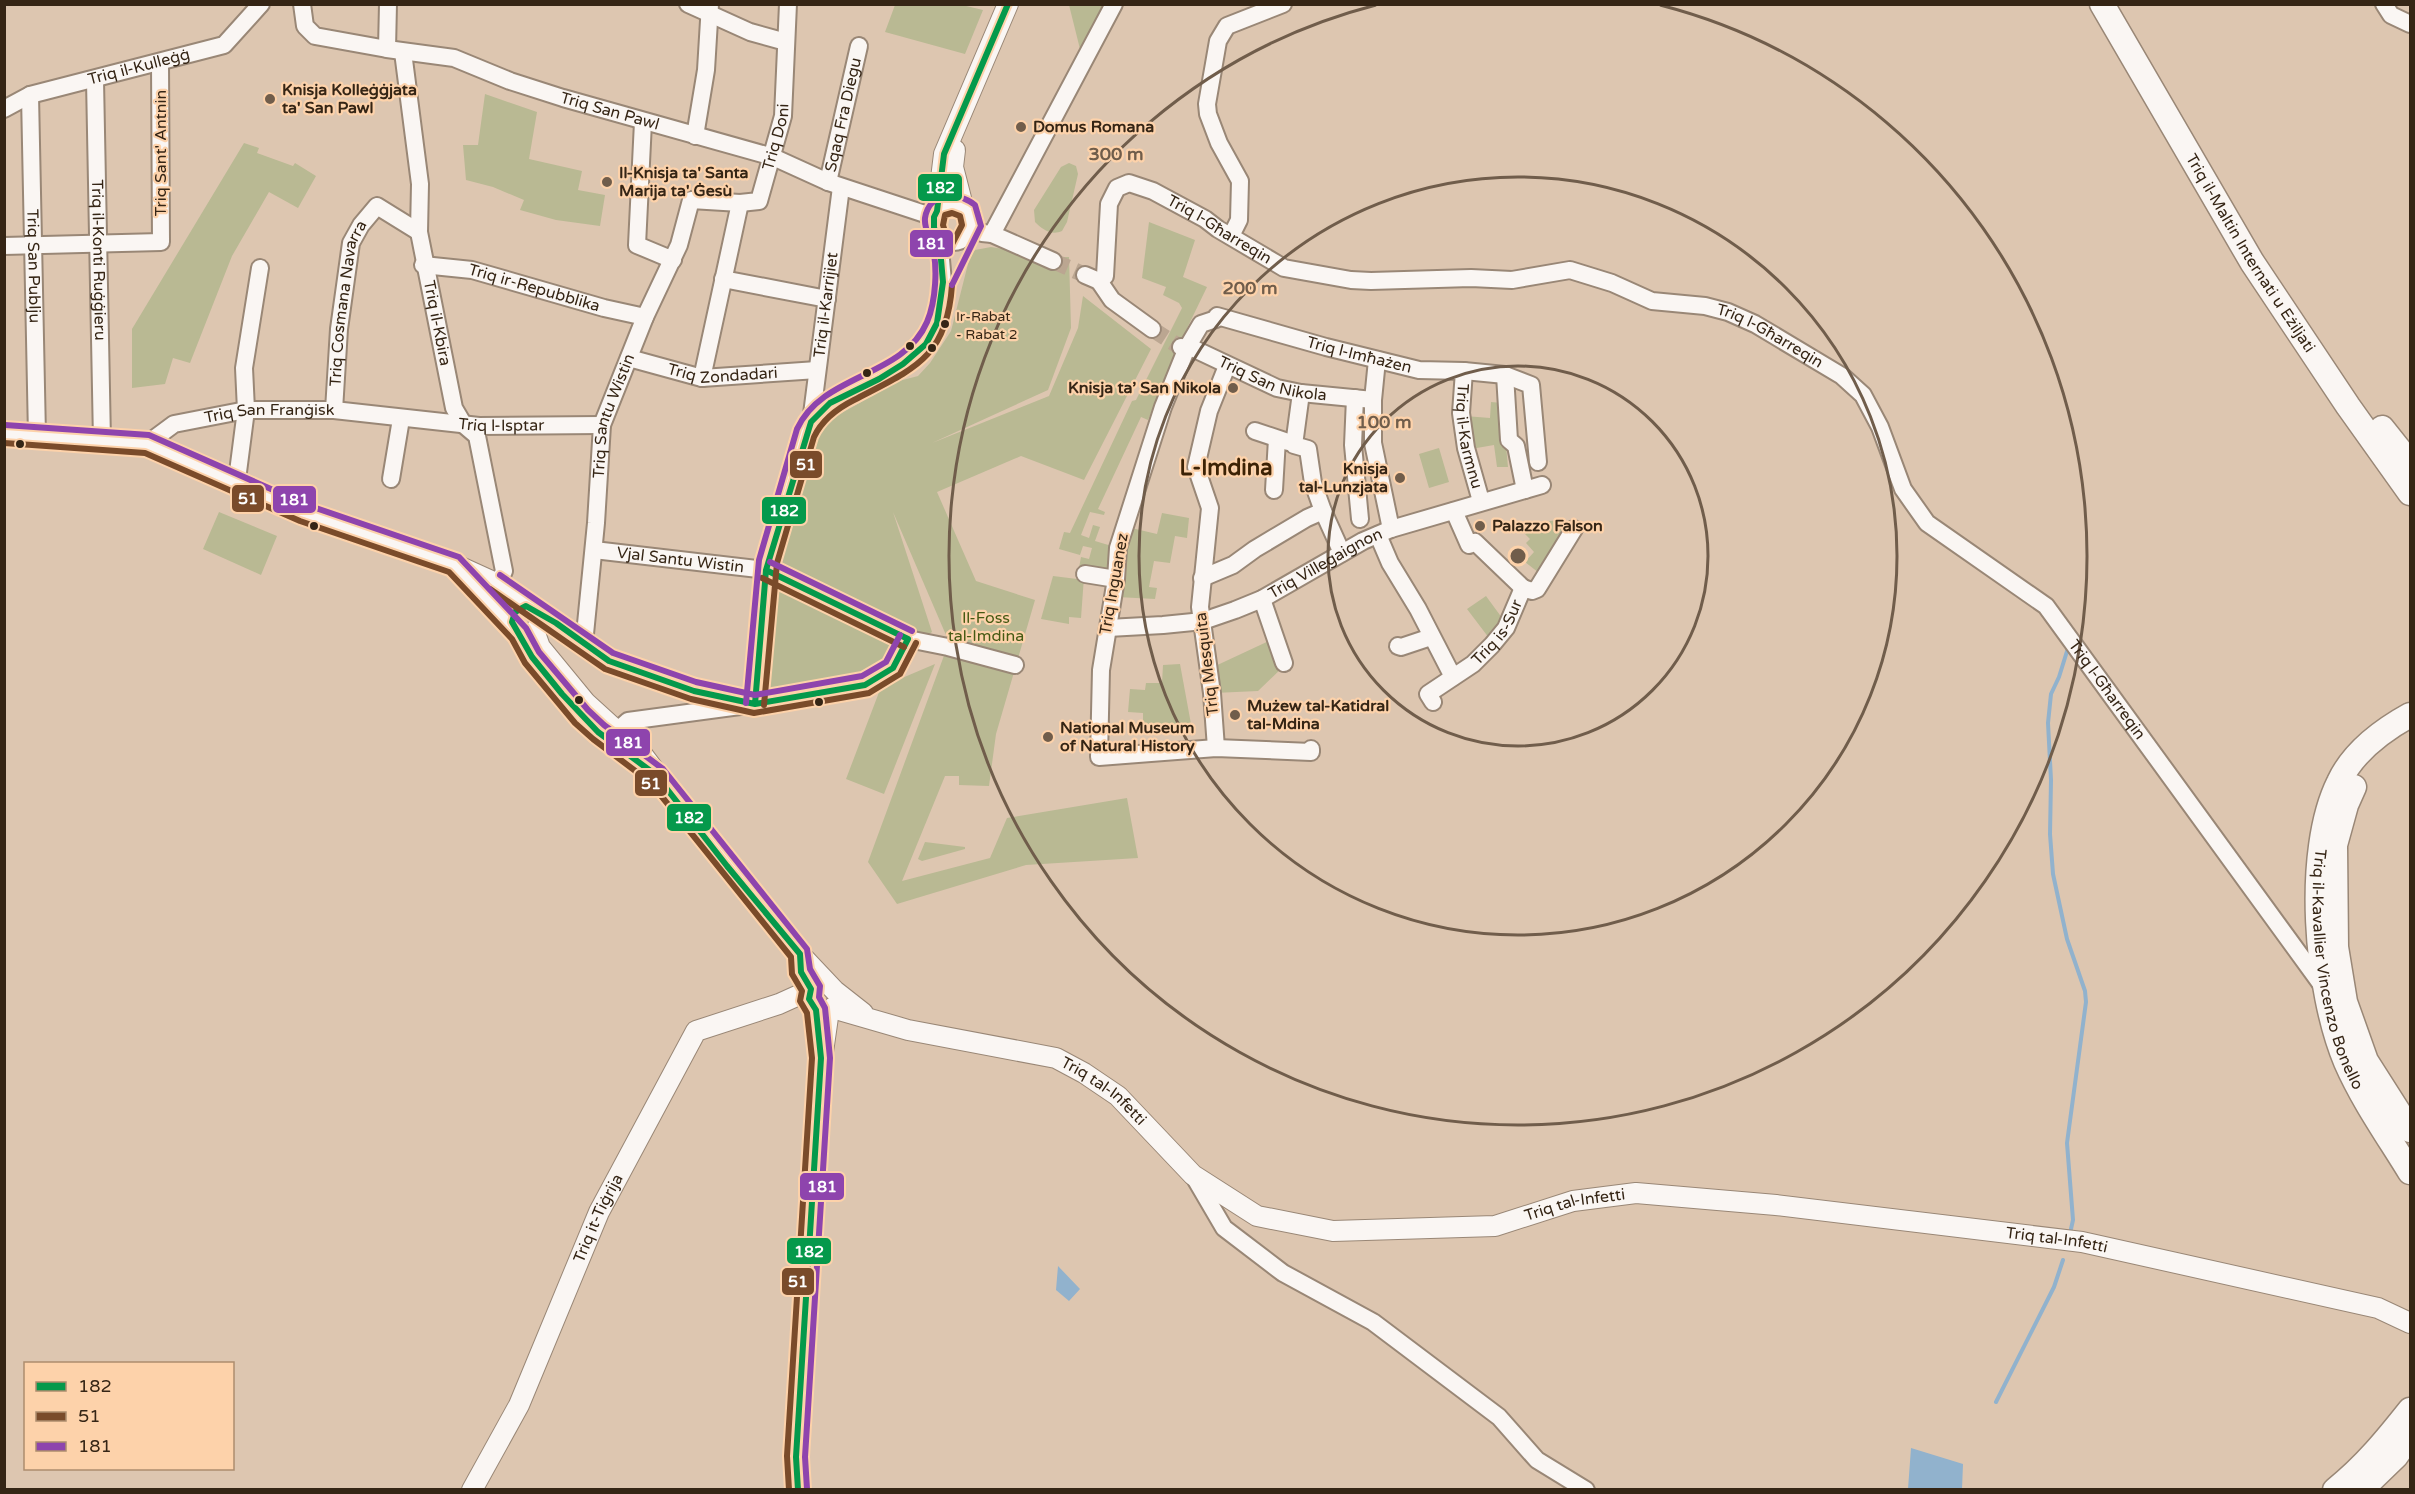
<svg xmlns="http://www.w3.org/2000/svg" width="2415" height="1494" viewBox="0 0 2415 1494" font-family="'Varela Round',sans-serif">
  <rect width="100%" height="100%" fill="#ddc6b0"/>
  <!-- green -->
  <path fill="#b9b993" d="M 895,5 L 962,5 L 983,10 L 965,54 L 885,32 Z
    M 1069,5 L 1107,5 L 1082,57 Z
    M 485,94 L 537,112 L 529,159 L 582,171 L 578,190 L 605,195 L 600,226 L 556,220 L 520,210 L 524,200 L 493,187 L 466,180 L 463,145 L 478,145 Z
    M 244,143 L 259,148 L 257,153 L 293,166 L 295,163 L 316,176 L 298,208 L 269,192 L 232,256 L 190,363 L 173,358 L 165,384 L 132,388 L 132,329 Z
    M 1069,163 L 1076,166 L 1078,174 L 1067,222 L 1062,231 C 1051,236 1042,229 1035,222 L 1034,210 L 1061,167 Z
    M 1149,222 L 1195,240 L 1183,277 L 1207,287 L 1177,349 L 1148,420 L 1141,417 L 1098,509 L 1105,512 L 1104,515 L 1090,512 L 1081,535 L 1089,538 L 1093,525 L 1100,527 L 1095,541 L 1115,547 L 1113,574 L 1084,577 L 1081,618 L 1069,617 L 1069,624 L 1041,619 L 1053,576 L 1077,579 L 1081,557 L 1089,559 L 1092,548 L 1083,546 L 1080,555 L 1059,549 L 1064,532 L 1070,533 L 1132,401 L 1136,400 L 1182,308 L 1179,303 L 1163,295 L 1166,287 L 1142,278 Z
    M 991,247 L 1055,257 L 1069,257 L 1071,328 L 1048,390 L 932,443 L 1049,396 L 1078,328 L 1083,296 L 1151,349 L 1084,480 L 1021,456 L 937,492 L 976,581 L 1035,600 L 996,734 L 989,786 L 959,785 L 959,776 L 945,776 L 902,881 L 990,858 L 1007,818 L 1127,798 L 1138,858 L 1026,865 L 897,904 L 868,862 L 949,642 L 893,512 L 932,632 L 864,679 L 759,700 L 775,567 L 814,440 L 829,420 L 899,381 L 918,376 L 930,363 L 951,331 L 970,256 L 975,250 Z
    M 1491,402 L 1502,403 L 1508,467 L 1497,467 L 1494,445 L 1471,449 L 1465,416 L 1490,418 Z
    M 1439,448 L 1449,482 L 1429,488 L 1419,454 Z
    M 219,512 L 277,536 L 261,575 L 203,549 Z
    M 1162,513 L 1189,518 L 1187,538 L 1175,536 L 1170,563 L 1154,561 L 1149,587 L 1157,588 L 1155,599 L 1117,597 L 1127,527 L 1157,534 Z
    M 1558,520 L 1569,532 L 1543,576 L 1525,562 L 1534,552 L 1526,543 L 1530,539 L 1525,534 L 1550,521 Z
    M 1486,596 L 1505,622 L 1489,638 L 1467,609 Z
    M 1273,639 L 1283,667 L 1258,691 L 1214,693 L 1211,668 Z
    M 935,664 L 884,794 L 846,779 L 881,687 Z
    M 1180,664 L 1191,724 L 1143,724 L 1143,713 L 1128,712 L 1130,689 L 1145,690 L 1146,683 L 1162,683 L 1163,665 Z
    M 925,842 L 965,847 L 965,849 L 922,861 L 918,859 Z"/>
  <!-- water -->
  <path fill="#91b2cd" d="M 1058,1266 L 1080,1289 L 1069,1301 L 1056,1290 Z
    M 1911,1448 L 1963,1464 L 1962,1489 L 1908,1489 Z"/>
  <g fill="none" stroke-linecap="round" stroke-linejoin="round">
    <!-- stream -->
    <path stroke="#91b2cd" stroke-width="4" d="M 2068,648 L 2059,677 L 2051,694 L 2048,723 L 2051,780 L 2050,834 L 2053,874 L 2067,939 L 2085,991 L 2086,1002 L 2067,1143 L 2073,1220 L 2071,1229
      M 1996,1402 L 2054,1287 L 2063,1260"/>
    <!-- minor-tunnel -->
    <path stroke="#bba691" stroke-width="16" stroke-dasharray="16 8" stroke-linecap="butt" d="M 1053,261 L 1085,275
      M 1152,329 L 1180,347"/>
    <defs>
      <g id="minor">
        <path id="s1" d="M 302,4 L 305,26 L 315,36 L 387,49 L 454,58 L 510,81 L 563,98 L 773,157 L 828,182 L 934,217"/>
        <path d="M 688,4 L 750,32 L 786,42"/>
        <path d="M 2384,4 L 2391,15 L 2410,24"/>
        <path d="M 387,49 L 388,4"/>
        <path id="s2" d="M 403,52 L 420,184 L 419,232 L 454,408 L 464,425 L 477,436 L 504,571 L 498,584"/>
        <path id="s3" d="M 95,80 L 102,441"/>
        <path id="s4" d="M 30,95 L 37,436"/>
        <path id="s5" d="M 4,109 L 30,95 L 224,45 L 261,4"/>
        <path d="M 643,122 L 637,245 L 673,260"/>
        <path d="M 695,136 L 706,70 L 710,4"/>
        <path id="s6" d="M 828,182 L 859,46"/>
        <circle cx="953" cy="223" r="19"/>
        <path d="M 982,233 L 992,234 L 1053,261"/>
        <path d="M 992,234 L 1114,4"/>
        <path d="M 1231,236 L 1239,220 L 1240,181 L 1219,143 L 1208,114 L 1207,104 L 1218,41 L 1227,26 L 1283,4"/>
        <path d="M 4,246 L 161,242 L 160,63"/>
        <path id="s7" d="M 423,265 L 472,270 L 604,308 L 645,317"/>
        <path d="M 1085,275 L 1099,281"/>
        <path d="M 723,279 L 827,299"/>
        <path id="s8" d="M 1099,281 L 1105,276 L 1109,204 L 1117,188 L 1129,183 L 1153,191 L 1205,219 L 1218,229 L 1284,268 L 1351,280 L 1371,281 L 1471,278 L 1512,280 L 1570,270 L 1612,283 L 1652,301 L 1705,306 L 1728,312 L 1755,324 L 1842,376 L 1863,395 L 1880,427 L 1903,489 L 1927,523 L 2046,606 L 2324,988"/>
        <path d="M 1099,281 L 1112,300 L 1152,329"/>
        <path id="s9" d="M 1188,346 L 1201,324 L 1216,319 L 1217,316 L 1326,347 L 1419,370 L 1464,371 L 1505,375 L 1531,385 L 1538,462"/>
        <path id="s10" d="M 1181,347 L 1186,350 L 1188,346 L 1277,388 L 1301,393 L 1373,400"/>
        <path d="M 1186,350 L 1163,407 L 1118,548 L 1116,579 L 1101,670 L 1099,757 L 1216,748 L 1311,752 L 1311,749"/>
        <path id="s11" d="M 629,358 L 702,378 L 817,370"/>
        <path d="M 1377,360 L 1373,400 L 1373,443 L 1391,529"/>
        <path id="s12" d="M 1464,371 L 1461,413 L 1466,448 L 1481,501"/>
        <path d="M 1505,375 L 1509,440 L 1516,446 L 1525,490"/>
        <path d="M 702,378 L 740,203"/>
        <path d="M 1301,393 L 1294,445 L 1308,449 L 1313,483 L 1323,511 L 1342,553"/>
        <path d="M 1355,398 L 1353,445 L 1360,519"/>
        <path id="s13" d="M 334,410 L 339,329 L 351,243 L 361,225 L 377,206 L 419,232"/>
        <path id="s14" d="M 811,422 L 841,187"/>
        <path d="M 1255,431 L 1288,442"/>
        <path id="s15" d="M 147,444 L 174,424 L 246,410 L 334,410 L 479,426 L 602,425"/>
        <path d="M 238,472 L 246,410 L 244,368 L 260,268"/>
        <path d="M 391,479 L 401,419"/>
        <path d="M 1274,490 L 1277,439"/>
        <path d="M 1454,511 L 1469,545 L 1475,542 L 1523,588"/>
        <path d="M 1378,535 L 1390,563 L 1418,609 L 1453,677"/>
        <path id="s16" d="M 594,550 L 766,570 L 908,639 L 948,647 L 1015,665"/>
        <path d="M 1085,574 L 1116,579"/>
        <path d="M 1202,578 L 1233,565 L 1255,549 L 1307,518 L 1323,511"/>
        <path d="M 1262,599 L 1284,663"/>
        <path d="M 535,610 L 609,661 L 663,682 L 743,701"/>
        <path id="s17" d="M 1108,628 L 1163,625 L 1203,621 L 1235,610 L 1262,599 L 1363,541 L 1391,529 L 1542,485"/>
        <path id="s18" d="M 584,644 L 596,523 L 602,425 L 645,317 L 679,245 L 691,200 L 740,203 L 759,201 L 783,116 L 788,4"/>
        <path d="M 1398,646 L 1401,647 L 1431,637"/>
        <path id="s19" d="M 1433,702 L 1428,694 L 1473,664 L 1492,645 L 1506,628 L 1523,588 L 1532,591 L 1537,589 L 1574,529"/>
        <path d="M 755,704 L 766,570 L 811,422 L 830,403 L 879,379 L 903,364 L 926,344 L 937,323 L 943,282 L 939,237"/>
        <path d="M 618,730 L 628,721 L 755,704 L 865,685 L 893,668 L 908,639"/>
        <path d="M 1216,748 L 1212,693 L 1200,607 L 1210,508 L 1196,467 L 1209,411 L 1227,366"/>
        <path d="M 1193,1175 L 1224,1228 L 1283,1273 L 1373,1322 L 1499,1417 L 1537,1460 L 1586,1490"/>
      </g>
      <g id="major">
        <path d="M 955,150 L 953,167 L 963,206"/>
        <path d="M 937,211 L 944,154 L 1008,4"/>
        <path d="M 4,434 L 147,444 L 304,513 L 454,564 L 498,584 L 535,610 L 540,621 L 535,633 L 528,635 L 519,634"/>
        <path d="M 462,573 L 501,613 L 525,645"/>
        <path d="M 535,633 L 540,647 L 586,703 L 642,754 L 727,866 L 800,954 L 835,991 L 863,1013"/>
        <path d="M 574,708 L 598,732 L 623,749"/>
        <path id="s20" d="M 832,1008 L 908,1030 L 1056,1058 L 1084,1073 L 1118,1096 L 1193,1175 L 1257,1216 L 1333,1231 L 1495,1226 L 1573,1201 L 1636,1193 L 1776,1205 L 2082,1242 L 2378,1308 L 2410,1323"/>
        <path id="s21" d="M 472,1490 L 519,1405 L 599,1212 L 696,1031 L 779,1004 L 810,990"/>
        <path d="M 798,1490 L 796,1457 L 819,1080 L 829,1010"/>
      </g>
      <g id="highway">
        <path id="s22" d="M 2102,4 L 2252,262 L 2348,406 L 2410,493"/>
        <path d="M 2382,428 L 2410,463"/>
        <path id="s23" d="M 2410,715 C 2381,731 2353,752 2339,782 C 2304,852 2316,991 2346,1062 C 2363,1101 2388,1136 2410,1172"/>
        <path d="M 2354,787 L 2346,805 L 2335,845 L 2336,947 L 2345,1002 L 2366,1061 L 2410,1130"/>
        <path d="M 2366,1485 L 2396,1456 L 2410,1436"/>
        <path d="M 2335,1490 C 2365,1466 2387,1439 2410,1410"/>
      </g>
    </defs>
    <!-- minor casing -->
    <use href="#minor" stroke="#998776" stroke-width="20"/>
    <!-- major casing -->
    <use href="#major" stroke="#998776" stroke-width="22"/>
    <!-- highway casing -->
    <use href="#highway" stroke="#998776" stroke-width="27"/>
    <!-- minor -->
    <use href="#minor" stroke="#faf6f3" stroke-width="16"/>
    <!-- major -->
    <use href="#major" stroke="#faf6f3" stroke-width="20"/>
    <!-- highway -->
    <use href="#highway" stroke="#faf6f3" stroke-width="24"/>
    <defs>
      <path id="bus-1" d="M 766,570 L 908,639
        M 755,704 L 766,570 L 811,422 L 830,403 L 879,379 L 903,364 L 926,344 L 937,323 L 943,282 L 939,237 L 934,228 L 934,217 L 937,211 L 944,154 L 1008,4
        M 798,1490 L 796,1457 L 821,1058 L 816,1010 L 809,999 L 811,989 L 801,972 L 800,954 L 727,866 L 656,775 L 598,732 L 562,694 L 532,657 L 512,622 L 515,612 L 526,606 L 556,623 L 609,661 L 694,691 L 755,704 L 865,685 L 893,668 L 908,639"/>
      <path id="bus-2" d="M 952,213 L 960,216 L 962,225 L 950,248 L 943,225 L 945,215 Z
        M 4,443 L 145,453 L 300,521 L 449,572 L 512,639 L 525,663 L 575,723 L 593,739 L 650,782 L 791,957 L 792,974 L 802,991 L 800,1001 L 807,1013 L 812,1058 L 787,1456 L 789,1490
        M 762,578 L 904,647
        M 490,589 L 605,669 L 691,699 L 754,713 L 869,693 L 900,674 L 916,643
        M 764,705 L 777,563 L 814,437 C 822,420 838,408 854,400 C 913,369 947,359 952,285"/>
      <path id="bus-3" d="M 5,425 L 149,435 L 307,505 L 459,557 L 526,628 L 539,652 L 588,710 L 604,725 L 663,769 L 807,949 L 810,969 L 820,986 L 819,997 L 825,1008 L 830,1058 L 805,1457 L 807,1489
        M 770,562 L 912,631
        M 500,575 L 613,653 L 696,682 L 755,695 L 862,676 L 886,662 L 900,635
        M 746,703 L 759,560 L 797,429 C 823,373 903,378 927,322 C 936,301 938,266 932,245 C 929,236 924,228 925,218 C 929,192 957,191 975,205 L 981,226 L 952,285"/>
    </defs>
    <!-- bus-1 casing -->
    <use href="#bus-1" stroke="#fdd2aa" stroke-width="10"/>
    <!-- bus-2 casing -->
    <use href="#bus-2" stroke="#fdd2aa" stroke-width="10"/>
    <!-- bus-3 casing -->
    <use href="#bus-3" stroke="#fdd2aa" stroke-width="10"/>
    <!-- bus-1 -->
    <use href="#bus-1" stroke="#05994b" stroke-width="6"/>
    <!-- bus-2 -->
    <use href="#bus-2" stroke="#7a4b2a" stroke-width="6"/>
    <!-- bus-3 -->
    <use href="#bus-3" stroke="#8e44ad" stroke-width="6"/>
  </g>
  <!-- distance rings -->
  <g fill="none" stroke="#705d4b" stroke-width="3">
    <circle cx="1518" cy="556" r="190"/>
    <circle cx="1518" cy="556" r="379"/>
    <path d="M1660 5A569 569 0 1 1 1376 5"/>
  </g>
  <!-- markers -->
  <g fill="#705d4b" stroke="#fdd2aa" stroke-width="2">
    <circle cx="270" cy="99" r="6"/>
    <circle cx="1021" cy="127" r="6"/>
    <circle cx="607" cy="182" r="6"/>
    <circle cx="1233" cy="388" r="6"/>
    <circle cx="1400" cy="478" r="6"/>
    <circle cx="1480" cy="526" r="6"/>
    <circle cx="1235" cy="715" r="6"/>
    <circle cx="1048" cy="737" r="6"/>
  </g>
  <g fill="#352515" stroke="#fdd2aa" stroke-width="2">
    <circle cx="945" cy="324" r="5"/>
    <circle cx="910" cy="346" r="5"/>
    <circle cx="932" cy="348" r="5"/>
    <circle cx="867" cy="373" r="5"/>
    <circle cx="20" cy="444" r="5"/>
    <circle cx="314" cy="526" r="5"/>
    <circle cx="579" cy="700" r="5"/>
    <circle cx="819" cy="702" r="5"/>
  </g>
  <g text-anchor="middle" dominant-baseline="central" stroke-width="4.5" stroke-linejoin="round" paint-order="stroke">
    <!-- bus labels -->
    <g font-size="14" fill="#352515" stroke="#fdd2aa" text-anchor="start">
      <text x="956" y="316">Ir-Rabat<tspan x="956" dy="18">- Rabat 2</tspan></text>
    </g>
    <!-- street labels -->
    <g font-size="16" fill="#352515" stroke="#fdd2aa">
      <text stroke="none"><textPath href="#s5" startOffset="142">Triq il-Kulleġġ</textPath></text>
      <text stroke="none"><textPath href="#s1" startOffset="342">Triq San Pawl</textPath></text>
      <text stroke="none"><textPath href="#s6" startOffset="69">Sqaq Fra Diegu</textPath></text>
      <text stroke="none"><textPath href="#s18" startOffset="597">Triq Doni</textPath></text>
      <text transform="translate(161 153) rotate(-90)">Triq Sant' Antnin</text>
      <text stroke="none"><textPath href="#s8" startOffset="213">Triq l-Għarreqin</textPath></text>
      <text stroke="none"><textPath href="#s22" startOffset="290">Triq il-Maltin Internati u Eżiljati</textPath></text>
      <text stroke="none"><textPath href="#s3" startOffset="180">Triq il-Konti Ruġġieru</textPath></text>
      <text stroke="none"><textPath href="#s4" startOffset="171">Triq San Publju</textPath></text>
      <text stroke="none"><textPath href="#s7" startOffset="114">Triq ir-Repubblika</textPath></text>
      <text stroke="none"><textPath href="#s14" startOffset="118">Triq il-Karrijiet</textPath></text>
      <text stroke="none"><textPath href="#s13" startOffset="108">Triq Cosmana Navarra</textPath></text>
      <text stroke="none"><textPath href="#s2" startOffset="274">Triq il-Kbira</textPath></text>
      <text stroke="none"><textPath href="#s8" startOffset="789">Triq l-Għarreqin</textPath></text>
      <text stroke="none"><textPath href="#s9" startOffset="192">Triq l-Imħażen</textPath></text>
      <text stroke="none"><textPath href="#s11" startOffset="96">Triq Zondadari</textPath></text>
      <text stroke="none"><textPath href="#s10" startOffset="102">Triq San Nikola</textPath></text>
      <text stroke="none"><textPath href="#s15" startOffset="130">Triq San Franġisk</textPath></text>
      <text stroke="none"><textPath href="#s18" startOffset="231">Triq Santu Wistin</textPath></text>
      <text stroke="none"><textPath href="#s15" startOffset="363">Triq l-Isptar</textPath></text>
      <text stroke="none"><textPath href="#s12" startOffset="66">Triq il-Karmnu</textPath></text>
      <text stroke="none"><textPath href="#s16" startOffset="87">Vjal Santu Wistin</textPath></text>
      <text stroke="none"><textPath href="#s17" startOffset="231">Triq Villegaignon</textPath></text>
      <text transform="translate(1114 584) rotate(-80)">Triq Inguanez</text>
      <text stroke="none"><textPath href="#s19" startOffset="104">Triq is-Sur</textPath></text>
      <text transform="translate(1207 664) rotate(-97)">Triq Mesquita</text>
      <text stroke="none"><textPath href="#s8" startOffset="1293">Triq l-Għarreqin</textPath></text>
      <text stroke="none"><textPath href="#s23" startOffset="292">Triq il-Kavallier Vincenzo Bonello</textPath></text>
      <text stroke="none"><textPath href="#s20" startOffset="288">Triq tal-Infetti</textPath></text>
      <text stroke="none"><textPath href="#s20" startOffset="810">Triq tal-Infetti</textPath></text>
      <text stroke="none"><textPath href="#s21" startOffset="300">Triq it-Tiġrija</textPath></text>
      <text stroke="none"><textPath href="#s20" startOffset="1296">Triq tal-Infetti</textPath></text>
    </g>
    <!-- poi labels -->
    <g font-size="16" font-weight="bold" fill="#352515" stroke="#fdd2aa" text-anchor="start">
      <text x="282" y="90">Knisja Kolleġġjata<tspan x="282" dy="18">ta' San Pawl</tspan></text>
      <text x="1033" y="127">Domus Romana</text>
      <text x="619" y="173">Il-Knisja ta' Santa<tspan x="619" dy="18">Marija ta' Ġesù</tspan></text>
      <text x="1221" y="388" text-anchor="end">Knisja ta’ San Nikola</text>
      <text x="1388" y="469" text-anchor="end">Knisja<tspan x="1388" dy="18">tal-Lunzjata</tspan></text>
      <text x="1492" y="526">Palazzo Falson</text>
      <text x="1247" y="706">Mużew tal-Katidral<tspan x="1247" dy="18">tal-Mdina</tspan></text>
      <text x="1060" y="728">National Museum<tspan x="1060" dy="18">of Natural History</tspan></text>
    </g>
    <!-- park labels -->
    <g font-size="16" fill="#455a13" stroke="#fdd2aa">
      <text x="986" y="618">Il-Foss<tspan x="986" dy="18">tal-Imdina</tspan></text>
    </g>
    <!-- district labels -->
    <g font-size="22" font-weight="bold" fill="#3c2205" stroke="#fdd2aa">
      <text x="1226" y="468">L-Imdina</text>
    </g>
  </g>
  <circle cx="1518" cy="556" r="9" fill="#705d4b" stroke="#fdd2aa" stroke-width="3"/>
  <g font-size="18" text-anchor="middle" font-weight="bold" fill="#705d4b" stroke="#fdd2aa" stroke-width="4.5" stroke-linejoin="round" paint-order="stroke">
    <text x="1116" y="160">300 m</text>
    <text x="1250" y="294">200 m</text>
    <text x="1384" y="428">100 m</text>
  </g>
  <g stroke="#fdd2aa" stroke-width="2">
    <rect x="917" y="173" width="46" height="29" rx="6" fill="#05994b"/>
    <rect x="909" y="229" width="45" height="29" rx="6" fill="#8e44ad"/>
    <rect x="789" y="450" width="34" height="29" rx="6" fill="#7a4b2a"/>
    <rect x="231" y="484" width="34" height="29" rx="6" fill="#7a4b2a"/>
    <rect x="272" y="485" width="45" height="29" rx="6" fill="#8e44ad"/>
    <rect x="761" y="496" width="46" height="29" rx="6" fill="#05994b"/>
    <rect x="605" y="728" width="46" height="29" rx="6" fill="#8e44ad"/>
    <rect x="634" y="769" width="34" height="28" rx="6" fill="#7a4b2a"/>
    <rect x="666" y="803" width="46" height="29" rx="6" fill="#05994b"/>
    <rect x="799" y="1172" width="46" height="29" rx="6" fill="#8e44ad"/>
    <rect x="786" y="1237" width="46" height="28" rx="6" fill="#05994b"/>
    <rect x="781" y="1267" width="34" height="29" rx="6" fill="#7a4b2a"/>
  </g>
  <g font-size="16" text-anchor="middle" font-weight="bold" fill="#fff">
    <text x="940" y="193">182</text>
    <text x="931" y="249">181</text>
    <text x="806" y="470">51</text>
    <text x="248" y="504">51</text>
    <text x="294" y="505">181</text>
    <text x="784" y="516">182</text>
    <text x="628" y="748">181</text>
    <text x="651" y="789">51</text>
    <text x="689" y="823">182</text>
    <text x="822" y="1192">181</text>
    <text x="809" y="1257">182</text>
    <text x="798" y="1287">51</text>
  </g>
  <!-- border -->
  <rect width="2415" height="1494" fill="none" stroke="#352515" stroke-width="12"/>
  <!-- legend -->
  <rect x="24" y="1362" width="210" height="108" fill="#fdd2aa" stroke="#ad8d6e" stroke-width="1.5"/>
  <rect x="36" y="1382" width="30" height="9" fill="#05994b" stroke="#ad8d6e" stroke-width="1.5"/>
  <text x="78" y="1392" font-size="18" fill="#352515">182</text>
  <rect x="36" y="1412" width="30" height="9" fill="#7a4b2a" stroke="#ad8d6e" stroke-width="1.5"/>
  <text x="78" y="1422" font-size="18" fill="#352515">51</text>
  <rect x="36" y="1442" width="30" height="9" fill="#8e44ad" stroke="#ad8d6e" stroke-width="1.5"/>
  <text x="78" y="1452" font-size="18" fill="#352515">181</text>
</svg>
